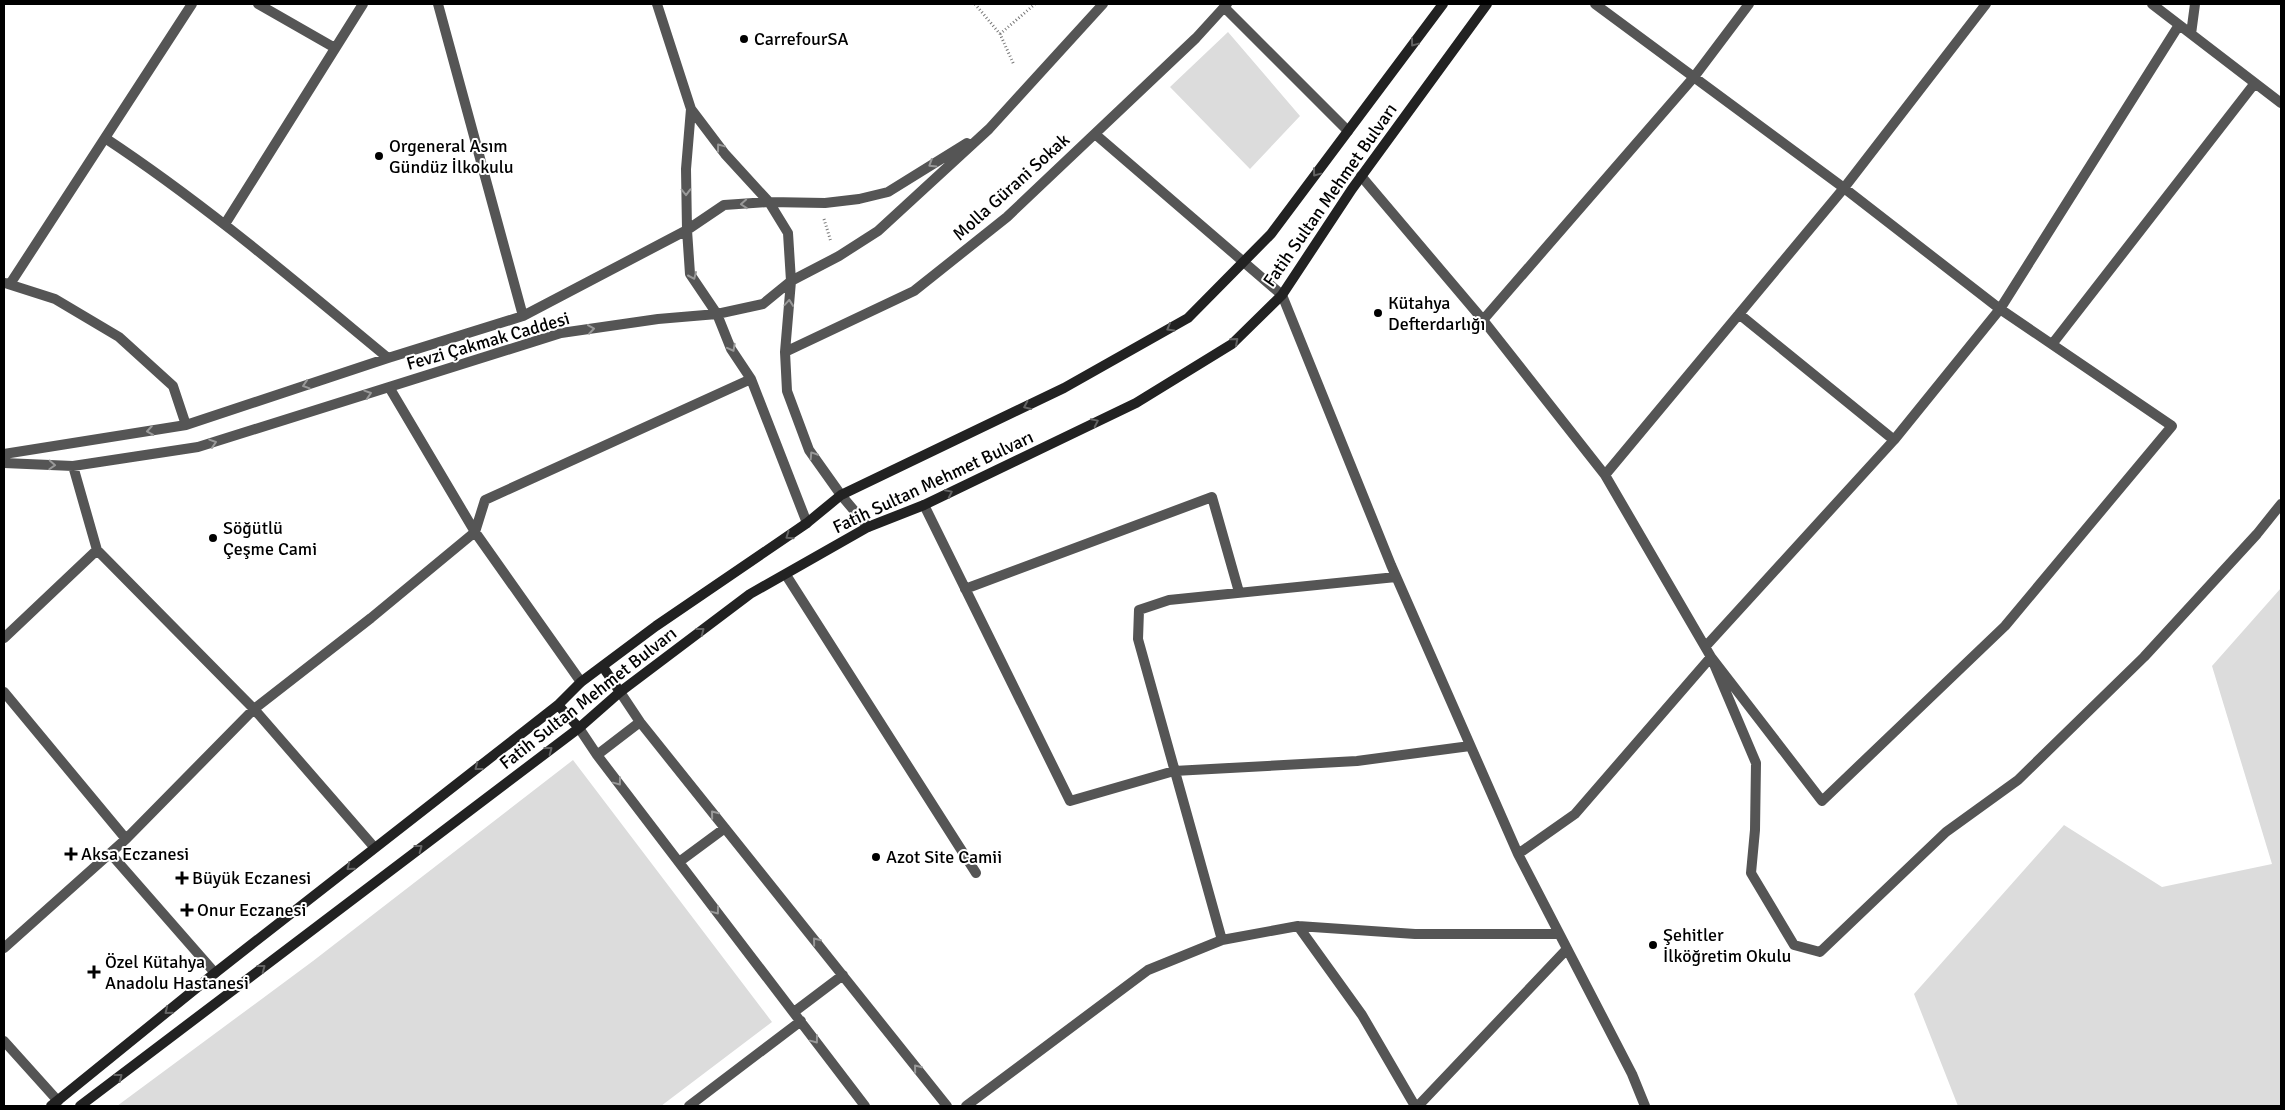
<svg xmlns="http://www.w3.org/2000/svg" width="2285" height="1110" viewBox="0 0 2285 1110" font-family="Signika,sans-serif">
  <rect width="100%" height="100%" fill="#fff"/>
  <!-- green -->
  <path fill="#dcdcdc" d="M 1228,32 L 1300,116 L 1250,169 L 1170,87 Z
    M 2281,588 L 2281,1106 L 1958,1106 L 1914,994 L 2064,825 L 2162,887 L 2272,864 L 2212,666 Z
    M 573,760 L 772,1022 L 661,1106 L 117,1106 L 313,961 Z"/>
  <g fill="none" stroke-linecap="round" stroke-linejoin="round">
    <!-- path -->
    <path stroke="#777" stroke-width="3" stroke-dasharray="1 2.5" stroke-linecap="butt" d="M 975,4 L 1000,34 L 1014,65
      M 1000,34 L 1035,4
      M 824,219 L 831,242"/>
    <!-- street -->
    <path stroke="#555" stroke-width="10" d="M 258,4 L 335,48
      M 438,4 L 523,316
      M 657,4 L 691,109 L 725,154 L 769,202 L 788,233 L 791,281 L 785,352 L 787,391 L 809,450 L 841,495 L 868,527
      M 2152,4 L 2281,103
      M 1224,7 L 1348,131
      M 2191,34 L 2195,4
      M 691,109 L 686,169 L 687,230 L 690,274 L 717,314 L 731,349 L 751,379 L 807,523
      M 1095,134 L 1282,295 L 1391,565 L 1518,854 L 1632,1074 L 1645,1106
      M 105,138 C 205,204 296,282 388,358
      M 1361,176 L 1483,320 L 1605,475 L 1711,657 L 1822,801 L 2005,626 L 2172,426 L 2000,309 L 1844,188 L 1595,4
      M 225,224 L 363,4
      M 5,283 L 55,299 L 119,337 L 173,386 L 186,425
      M 10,284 L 192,4
      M 1739,314 L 1894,440
      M 1483,320 L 1694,77 L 1749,4
      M 2053,343 L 2255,83
      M 785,352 L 914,291 L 1007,217 L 1196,38 L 1227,4
      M 389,387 L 475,532 L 581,682
      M 4,454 L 186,425 L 388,358 L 523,316 L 687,230 L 724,205 L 769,202 L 825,203 L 859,199 L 888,192 L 967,143
      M 4,463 L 73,466 L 198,447 L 561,333 L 658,319 L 717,314 L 763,304 L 791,281 L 839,256 L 878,231 L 989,129 L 1103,4
      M 73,466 L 97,550 L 254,709 L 374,847
      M 1605,475 L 1844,188 L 1986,4
      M 924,505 L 1070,801 L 1174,771 L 1357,761 L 1470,746
      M 786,575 L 976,873
      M 965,589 L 1212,497 L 1239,592
      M 4,638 L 97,550
      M 1706,646 L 1894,440 L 2000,309 L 2179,25
      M 4,692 L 126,839
      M 620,692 L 640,722 L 947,1106
      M 579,728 L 597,755 L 865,1106
      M 597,755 L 640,722
      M 110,853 L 215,973
      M 1518,854 L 1575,814 L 1711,657 L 1756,763 L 1755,830 L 1751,873 L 1794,945 L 1820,952 L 1946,832 L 2018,780 L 2144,657 L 2257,534 L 2281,504
      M 679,862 L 725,828
      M 1298,926 L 1362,1015 L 1415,1106
      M 1222,940 L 1138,639 L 1139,610 L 1169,600 L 1396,577
      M 4,948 L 126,839 L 254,709 L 371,618 L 475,532 L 485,500 L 751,379
      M 794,1012 L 843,975
      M 4,1041 L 58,1101
      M 689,1106 L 801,1021
      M 966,1106 L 1148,970 L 1222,940 L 1298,926 L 1415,934 L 1558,934
      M 1418,1106 L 1567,949"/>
    <!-- secondary -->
    <path stroke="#222" stroke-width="10" d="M 603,667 L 620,692
      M 558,705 L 579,728
      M 51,1106 L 215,973 L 558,705 L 581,682 L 656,626 L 807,523 L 841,495 L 1064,388 L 1188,318 L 1271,234 L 1443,4
      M 80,1106 L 579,728 L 620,692 L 750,594 L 868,527 L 924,505 L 1136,403 L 1232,344 L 1282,295 L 1352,189 L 1487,4"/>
  </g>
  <!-- one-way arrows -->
  <defs><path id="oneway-chevron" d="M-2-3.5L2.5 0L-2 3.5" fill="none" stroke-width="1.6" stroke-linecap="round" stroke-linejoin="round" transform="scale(1.25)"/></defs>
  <g stroke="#646464">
    <use href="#oneway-chevron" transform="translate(1414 43) rotate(127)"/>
    <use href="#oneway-chevron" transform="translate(1316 173) rotate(127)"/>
    <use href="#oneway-chevron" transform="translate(1170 328) rotate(150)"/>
    <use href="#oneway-chevron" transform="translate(1235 341) rotate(-41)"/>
    <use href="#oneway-chevron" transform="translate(1027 406) rotate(155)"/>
    <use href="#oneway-chevron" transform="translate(1095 422) rotate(-26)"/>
    <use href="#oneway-chevron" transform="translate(949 493) rotate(-26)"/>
    <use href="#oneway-chevron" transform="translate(789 536) rotate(145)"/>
    <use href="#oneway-chevron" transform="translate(701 631) rotate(-37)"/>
    <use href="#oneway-chevron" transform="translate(549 750) rotate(-37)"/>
    <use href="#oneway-chevron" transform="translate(478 767) rotate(142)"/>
    <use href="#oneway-chevron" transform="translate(419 848) rotate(-37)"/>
    <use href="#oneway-chevron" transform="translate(350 867) rotate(141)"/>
    <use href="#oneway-chevron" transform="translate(262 968) rotate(-37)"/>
    <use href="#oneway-chevron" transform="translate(168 1011) rotate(141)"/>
    <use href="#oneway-chevron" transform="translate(119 1077) rotate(-37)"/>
  </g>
  <g stroke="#999">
    <use href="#oneway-chevron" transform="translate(720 147) rotate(-127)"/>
    <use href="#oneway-chevron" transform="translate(932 164) rotate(148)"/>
    <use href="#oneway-chevron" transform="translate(686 192) rotate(89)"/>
    <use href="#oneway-chevron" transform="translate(744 204) rotate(176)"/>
    <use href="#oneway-chevron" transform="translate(693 276) rotate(66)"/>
    <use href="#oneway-chevron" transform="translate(789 303) rotate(-85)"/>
    <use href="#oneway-chevron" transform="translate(591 329) rotate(-8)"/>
    <use href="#oneway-chevron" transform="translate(732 348) rotate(62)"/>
    <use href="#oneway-chevron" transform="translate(306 385) rotate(162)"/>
    <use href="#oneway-chevron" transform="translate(368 394) rotate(-18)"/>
    <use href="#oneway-chevron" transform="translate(150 431) rotate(171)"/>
    <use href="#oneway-chevron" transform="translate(213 443) rotate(-18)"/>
    <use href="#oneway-chevron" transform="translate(813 455) rotate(-123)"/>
    <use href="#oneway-chevron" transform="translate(52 465) rotate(3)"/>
    <use href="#oneway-chevron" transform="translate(618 782) rotate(53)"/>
    <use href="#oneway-chevron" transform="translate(714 814) rotate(-129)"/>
    <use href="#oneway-chevron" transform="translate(716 911) rotate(53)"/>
    <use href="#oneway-chevron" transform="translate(816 941) rotate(-129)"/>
    <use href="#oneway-chevron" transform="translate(815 1040) rotate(53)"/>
    <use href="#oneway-chevron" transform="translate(917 1068) rotate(-129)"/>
  </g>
  <!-- markers -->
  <g fill="#000" stroke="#fff" stroke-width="2">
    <circle cx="744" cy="39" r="5"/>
    <circle cx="379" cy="156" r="5"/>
    <circle cx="1378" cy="313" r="5"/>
    <circle cx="213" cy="538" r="5"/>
    <path d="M68.5 846.5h5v5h5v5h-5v5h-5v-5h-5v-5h5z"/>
    <circle cx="876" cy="857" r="5"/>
    <path d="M179.5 870.5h5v5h5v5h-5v5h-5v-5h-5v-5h5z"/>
    <path d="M184.5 902.5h5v5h5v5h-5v5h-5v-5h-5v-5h5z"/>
    <circle cx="1653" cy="945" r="5"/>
    <path d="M91.5 964.5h5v5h5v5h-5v5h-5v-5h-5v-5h5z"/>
  </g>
  <g text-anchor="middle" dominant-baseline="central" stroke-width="4" stroke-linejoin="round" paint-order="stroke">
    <!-- poi labels -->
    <g font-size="18" fill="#000" stroke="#fff" text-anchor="start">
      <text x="754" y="39">CarrefourSA</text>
      <text x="389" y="146">Orgeneral Asım<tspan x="389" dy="21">Gündüz İlkokulu</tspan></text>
      <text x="1388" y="303">Kütahya<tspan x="1388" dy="21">Defterdarlığı</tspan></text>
      <text x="223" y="528">Söğütlü<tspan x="223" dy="21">Çeşme Cami</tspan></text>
      <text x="81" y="854">Aksa Eczanesi</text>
      <text x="886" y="857">Azot Site Camii</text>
      <text x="192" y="878">Büyük Eczanesi</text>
      <text x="197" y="910">Onur Eczanesi</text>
      <text x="1663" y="935">Şehitler<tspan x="1663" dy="21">İlköğretim Okulu</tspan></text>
      <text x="105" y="962">Özel Kütahya<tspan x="105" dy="21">Anadolu Hastanesi</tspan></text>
    </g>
    <!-- street labels -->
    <g font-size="18" fill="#000" stroke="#fff">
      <text transform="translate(1011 187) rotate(-42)">Molla Gürani Sokak</text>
      <text transform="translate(1330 195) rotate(-55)">Fatih Sultan Mehmet Bulvarı</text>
      <text transform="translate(488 341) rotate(-16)">Fevzi Çakmak Caddesi</text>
      <text transform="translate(933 482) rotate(-25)">Fatih Sultan Mehmet Bulvarı</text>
      <text transform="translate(588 698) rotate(-38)">Fatih Sultan Mehmet Bulvarı</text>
    </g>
  </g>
  <!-- border -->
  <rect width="2285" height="1110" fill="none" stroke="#000000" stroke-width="10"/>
</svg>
